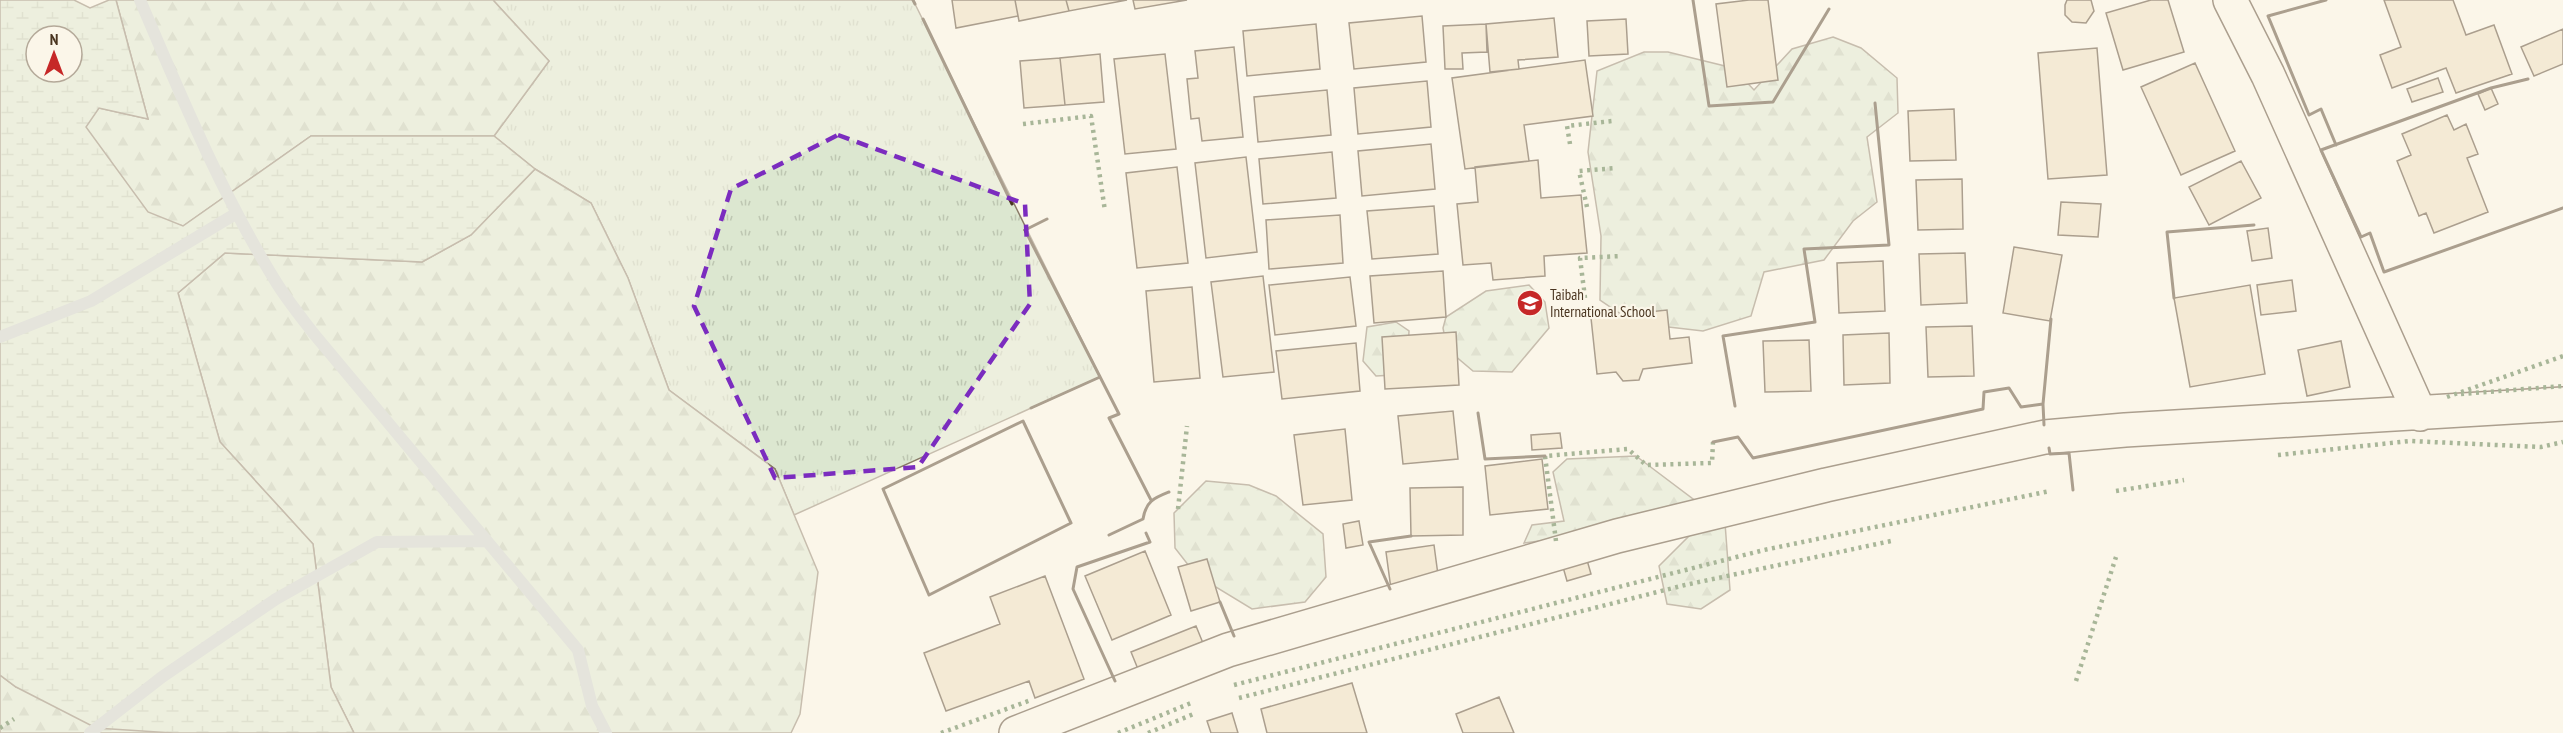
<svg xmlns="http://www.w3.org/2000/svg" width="2563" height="733" viewBox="0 0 2563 733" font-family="'PT Sans Narrow',sans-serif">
  <defs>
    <pattern id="grass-tufts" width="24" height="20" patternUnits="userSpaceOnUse" patternTransform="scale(1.5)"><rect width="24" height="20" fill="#dce7d0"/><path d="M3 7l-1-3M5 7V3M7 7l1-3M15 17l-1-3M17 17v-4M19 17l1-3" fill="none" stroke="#bec7b2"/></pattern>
    <pattern id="forest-firs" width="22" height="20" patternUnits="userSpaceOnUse" patternTransform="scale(1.5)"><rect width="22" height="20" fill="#dce7d0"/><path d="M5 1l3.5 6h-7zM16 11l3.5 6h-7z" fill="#bec7b2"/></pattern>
    <pattern id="wetland-marsh" width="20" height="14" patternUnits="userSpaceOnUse" patternTransform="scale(1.5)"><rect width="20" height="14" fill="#dce7d0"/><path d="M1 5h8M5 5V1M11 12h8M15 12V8" fill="none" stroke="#bec7b2"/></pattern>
  </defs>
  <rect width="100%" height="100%" fill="#fbf6e9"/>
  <!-- grass -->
  <path fill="url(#grass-tufts)" stroke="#887966" stroke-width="1.5" d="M 493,0 L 913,0 L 1100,377 L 794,515 L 775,469 L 669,390 L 628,278 L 591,203 L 535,169 L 494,136 L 549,61 Z"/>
  <!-- forest -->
  <path fill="url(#forest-firs)" stroke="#887966" stroke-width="1.5" d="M 116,0 L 493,0 L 549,61 L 494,136 L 311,136 L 183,226 L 93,200 L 62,151 L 99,108 L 148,119 Z
    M 1833,37 L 1861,48 L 1897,78 L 1898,113 L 1867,137 L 1877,202 L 1853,221 L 1824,260 L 1764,272 L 1751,316 L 1703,331 L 1634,323 L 1600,300 L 1601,236 L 1588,152 L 1597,71 L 1644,52 L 1668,52 L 1733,68 L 1754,90 L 1792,49 Z
    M 535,169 L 591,203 L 628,278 L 669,390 L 775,469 L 818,572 L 800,714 L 791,733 L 354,733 L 331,687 L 313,544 L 220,442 L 178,293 L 225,253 L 422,262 L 471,235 Z
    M 1529,285 L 1545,302 L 1549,328 L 1512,372 L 1473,371 L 1447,349 L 1443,328 L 1446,317 L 1486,291 Z
    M 1396,322 L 1409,331 L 1408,352 L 1393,375 L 1376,376 L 1363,361 L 1367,327 Z
    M 1636,456 L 1725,523 L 1730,590 L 1701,609 L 1667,604 L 1659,566 L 1694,531 L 1585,535 L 1524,543 L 1532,525 L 1564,521 L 1553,472 L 1567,459 Z
    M 1206,481 L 1249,485 L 1276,496 L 1323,534 L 1326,577 L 1305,602 L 1252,609 L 1196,575 L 1175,548 L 1174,513 Z
    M 0,675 L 16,687 L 173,733 L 0,733 Z"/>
  <!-- wetland -->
  <path fill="url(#wetland-marsh)" stroke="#887966" stroke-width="1.5" fill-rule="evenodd" d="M 0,0 L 74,0 L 90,8 L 109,0 L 116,0 L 148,119 L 99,108 L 86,127 L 148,212 L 183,226 L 311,136 L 494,136 L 535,169 L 471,235 L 422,262 L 225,253 L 178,293 L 220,442 L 313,544 L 331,687 L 354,733 L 173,733 L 96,728 L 16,687 L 0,675 ZM 36,36 L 72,36 L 72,72 L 36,72 Z"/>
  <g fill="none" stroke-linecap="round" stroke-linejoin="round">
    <!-- stream -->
    <path stroke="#c9cecd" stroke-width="12" d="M 140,0 C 181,96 221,193 276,282 C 287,300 301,317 314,334 L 578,650 L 592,706 L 606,733
      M 0,337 L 91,301 L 237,213
      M 90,733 L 162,677 L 276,599 L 377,542 L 487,541"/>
  </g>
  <!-- building -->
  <path fill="#ecdcbc" stroke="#4a3520" stroke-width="1.5" d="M 952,0 L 1015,0 L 1018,16 L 956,28 Z
    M 1015,0 L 1066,0 L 1069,11 L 1019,21 Z
    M 1066,0 L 1127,0 L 1069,11 Z
    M 1133,0 L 1187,0 L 1135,9 Z
    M 1749,0 L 1768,0 L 1778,80 L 1727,87 L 1716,4 Z
    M 2091,0 L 2094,11 L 2086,23 L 2072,22 L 2065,15 L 2065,5 L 2067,0 Z
    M 2151,0 L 2168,0 L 2184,52 L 2123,70 L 2106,13 Z
    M 2384,0 L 2453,0 L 2466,35 L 2494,25 L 2512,74 L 2456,93 L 2446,68 L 2392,88 L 2380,55 L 2401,47 Z
    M 1422,16 L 1426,62 L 1354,69 L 1349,23 Z
    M 1554,18 L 1558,57 L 1518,60 L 1519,69 L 1490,72 L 1486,24 Z
    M 1626,19 L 1628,54 L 1589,56 L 1587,21 Z
    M 1316,24 L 1320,69 L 1247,76 L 1243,31 Z
    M 1486,24 L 1487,52 L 1462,53 L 1463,69 L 1445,69 L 1443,26 Z
    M 2563,29 L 2563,64 L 2534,76 L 2521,47 Z
    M 1234,47 L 1243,137 L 1202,141 L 1199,118 L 1191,119 L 1187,79 L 1198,78 L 1195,51 Z
    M 2097,48 L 2107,175 L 2048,179 L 2038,53 Z
    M 1100,54 L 1104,102 L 1065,105 L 1060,58 Z
    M 1165,54 L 1176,149 L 1125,154 L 1114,59 Z
    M 1060,58 L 1065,105 L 1024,108 L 1020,61 Z
    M 1585,60 L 1593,116 L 1524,125 L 1529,161 L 1465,169 L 1452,78 Z
    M 2195,63 L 2235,151 L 2181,175 L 2141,87 Z
    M 2438,78 L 2443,92 L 2412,102 L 2407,89 Z
    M 1427,81 L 1431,127 L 1358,134 L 1354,88 Z
    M 2491,88 L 2498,104 L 2485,110 L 2478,94 Z
    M 1327,90 L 1331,135 L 1258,142 L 1254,97 Z
    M 1954,109 L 1956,160 L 1910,161 L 1908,111 Z
    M 2447,115 L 2454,130 L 2466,124 L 2478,154 L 2467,158 L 2488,212 L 2434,233 L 2426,213 L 2419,216 L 2397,161 L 2411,155 L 2402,134 Z
    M 1431,144 L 1435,189 L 1362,196 L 1358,151 Z
    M 1332,152 L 1336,198 L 1263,204 L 1259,159 Z
    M 1246,157 L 1257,252 L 1206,258 L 1195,163 Z
    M 1538,160 L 1541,198 L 1581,195 L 1587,253 L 1544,256 L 1545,276 L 1493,280 L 1491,263 L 1463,265 L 1457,204 L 1478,202 L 1475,167 Z
    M 2241,161 L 2261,198 L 2209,225 L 2189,187 Z
    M 1177,167 L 1188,263 L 1137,268 L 1126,173 Z
    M 1962,179 L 1963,229 L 1918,230 L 1916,180 Z
    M 2061,202 L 2101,204 L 2098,237 L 2058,235 Z
    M 1434,206 L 1438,254 L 1372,259 L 1367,211 Z
    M 1340,215 L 1343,263 L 1269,269 L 1266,220 Z
    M 2268,228 L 2272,258 L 2252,261 L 2247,231 Z
    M 2014,247 L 2062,255 L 2050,321 L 2003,313 Z
    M 1965,253 L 1967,303 L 1921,305 L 1919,254 Z
    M 1883,261 L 1885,311 L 1839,313 L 1837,263 Z
    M 1443,271 L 1446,317 L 1374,323 L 1370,276 Z
    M 1263,276 L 1274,372 L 1223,377 L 1211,282 Z
    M 1350,277 L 1356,326 L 1275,335 L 1269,285 Z
    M 2292,280 L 2296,311 L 2261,315 L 2257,285 Z
    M 2250,285 L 2265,374 L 2190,387 L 2174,298 Z
    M 1192,287 L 1200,378 L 1154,382 L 1146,291 Z
    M 1667,310 L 1670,339 L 1689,337 L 1692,363 L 1643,369 L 1639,380 L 1623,381 L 1616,372 L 1597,374 L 1591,318 Z
    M 1972,326 L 1974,376 L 1928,377 L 1926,327 Z
    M 1456,332 L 1459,385 L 1385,389 L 1382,337 Z
    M 1889,333 L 1890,383 L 1844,385 L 1843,335 Z
    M 1809,340 L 1811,391 L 1765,392 L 1763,341 Z
    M 2341,341 L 2350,387 L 2307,396 L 2298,350 Z
    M 1356,343 L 1360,391 L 1282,399 L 1276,351 Z
    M 1453,411 L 1458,459 L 1403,464 L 1398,416 Z
    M 1345,429 L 1352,500 L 1303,505 L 1294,435 Z
    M 1560,433 L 1562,448 L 1532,450 L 1531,435 Z
    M 1542,459 L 1548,509 L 1490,515 L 1485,466 Z
    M 1463,487 L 1463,535 L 1411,536 L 1410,488 Z
    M 1359,521 L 1363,545 L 1346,548 L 1343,524 Z
    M 1434,545 L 1438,575 L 1391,589 L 1386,552 Z
    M 1145,551 L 1171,615 L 1112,640 L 1085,576 Z
    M 1207,559 L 1220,602 L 1191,611 L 1178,567 Z
    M 1587,560 L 1591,574 L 1567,581 L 1563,567 Z
    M 1045,576 L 1084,679 L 1035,698 L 1029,681 L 946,711 L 924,653 L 1000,624 L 990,597 Z
    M 1196,626 L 1205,648 L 1140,674 L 1131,652 Z
    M 1352,683 L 1367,733 L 1267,733 L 1261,709 Z
    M 1499,697 L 1514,733 L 1463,733 L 1456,714 Z
    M 1232,713 L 1238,733 L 1211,733 L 1207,721 Z"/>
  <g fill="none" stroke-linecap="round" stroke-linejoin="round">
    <defs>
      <path id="minor" d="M 2230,0 L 2268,75 L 2420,414
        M 1016,733 L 1228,650 L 1617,536 L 1826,485 L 2045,437 L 2125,430 L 2563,404"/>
    </defs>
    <!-- minor casing -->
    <use href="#minor" stroke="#4a3520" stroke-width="36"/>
    <!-- minor -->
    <use href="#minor" stroke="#fbf6e9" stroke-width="33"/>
    <!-- hedge -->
    <path stroke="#436837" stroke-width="4.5" stroke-dasharray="3 4.5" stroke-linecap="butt" d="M 1023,124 L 1091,116 L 1105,211
      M 1570,144 L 1567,126 L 1612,121
      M 1587,207 L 1579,171 L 1617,168
      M 1585,298 L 1580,258 L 1622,256
      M 2461,394 L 2563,386
      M 2447,397 L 2563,356
      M 2278,455 L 2410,441 L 2541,447 L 2563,442
      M 2116,491 L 2184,480
      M 1178,509 L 1187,426
      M 1556,541 L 1545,456 L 1628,449 L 1646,465 L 1712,463 L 1713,442
      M 2076,681 L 2116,557
      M 1234,685 L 1764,550 L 2050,491
      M 1239,698 L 1685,585 L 1891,541
      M 0,728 L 14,719
      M 941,733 L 1031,700
      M 1118,733 L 1191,703
      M 1148,733 L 1196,713"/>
    <!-- wall -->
    <path stroke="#4a3520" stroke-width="3" d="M 913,0 L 915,4
      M 1693,0 L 1709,106 L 1773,102 L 1829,9
      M 2326,0 L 2268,16 L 2309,115 L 2321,109 L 2336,145
      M 923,19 L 1012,204
      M 2528,79 L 2491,88 L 2321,150 L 2361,237 L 2370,233 L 2384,272 L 2563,208
      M 1047,219 L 1025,230 L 1119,414 L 1109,418 L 1151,500
      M 2174,298 L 2167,232 L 2254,225
      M 2043,404 L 2044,425
      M 1735,406 L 1723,336 L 1815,322 L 1804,249 L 1889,245 L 1875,103
      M 1031,408 L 1100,377
      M 1478,413 L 1485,459 L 1545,456
      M 1023,421 L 1071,523 L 929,595 L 883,489 Z
      M 1713,442 L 1738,437 L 1753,458 L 1983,409 L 1984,392 L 2009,388 L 2021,407 L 2043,404 L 2051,319
      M 2049,448 L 2050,454 L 2069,453 L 2073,490
      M 1109,535 L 1143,519 C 1146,501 1154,498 1169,492
      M 1390,589 L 1369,542 L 1411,536
      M 1220,602 L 1234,636
      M 1115,681 L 1073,589 L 1077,567 L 1150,542 L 1146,533"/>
  </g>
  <!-- marked area -->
  <path d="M0 0H2563V733H0ZM 838,135 L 1025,204 L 1030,304 L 918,467 L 775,478 L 694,306 L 731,189 Z" fill="#fbf6e9" fill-opacity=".55" fill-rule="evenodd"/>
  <path fill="none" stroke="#7b2cbf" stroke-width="4.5" stroke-dasharray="12 8" stroke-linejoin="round" d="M 838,135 L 1025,204 L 1030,304 L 918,467 L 775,478 L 694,306 L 731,189 Z"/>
  <!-- icons -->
  <defs>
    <symbol id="school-disc" viewBox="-11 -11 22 22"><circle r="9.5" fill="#c62828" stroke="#fbf6e9"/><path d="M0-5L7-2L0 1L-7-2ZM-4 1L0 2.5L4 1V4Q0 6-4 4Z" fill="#fff"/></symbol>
  </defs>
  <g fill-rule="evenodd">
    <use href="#school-disc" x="1515" y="288" width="30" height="30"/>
  </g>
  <g text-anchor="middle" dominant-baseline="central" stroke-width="4.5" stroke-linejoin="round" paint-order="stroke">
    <!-- poi labels -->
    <g font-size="15" fill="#4a3520" stroke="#fbf6e9" text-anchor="start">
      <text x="1550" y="294">Taibah<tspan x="1550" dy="17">International School</tspan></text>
    </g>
  </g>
  <!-- north arrow -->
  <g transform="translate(54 54)"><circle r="28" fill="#fbf6e9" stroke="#b4a999" stroke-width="1.5"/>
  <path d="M0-4.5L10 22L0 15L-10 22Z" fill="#c62828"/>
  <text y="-9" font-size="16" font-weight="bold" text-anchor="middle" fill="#4a3520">N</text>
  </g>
</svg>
